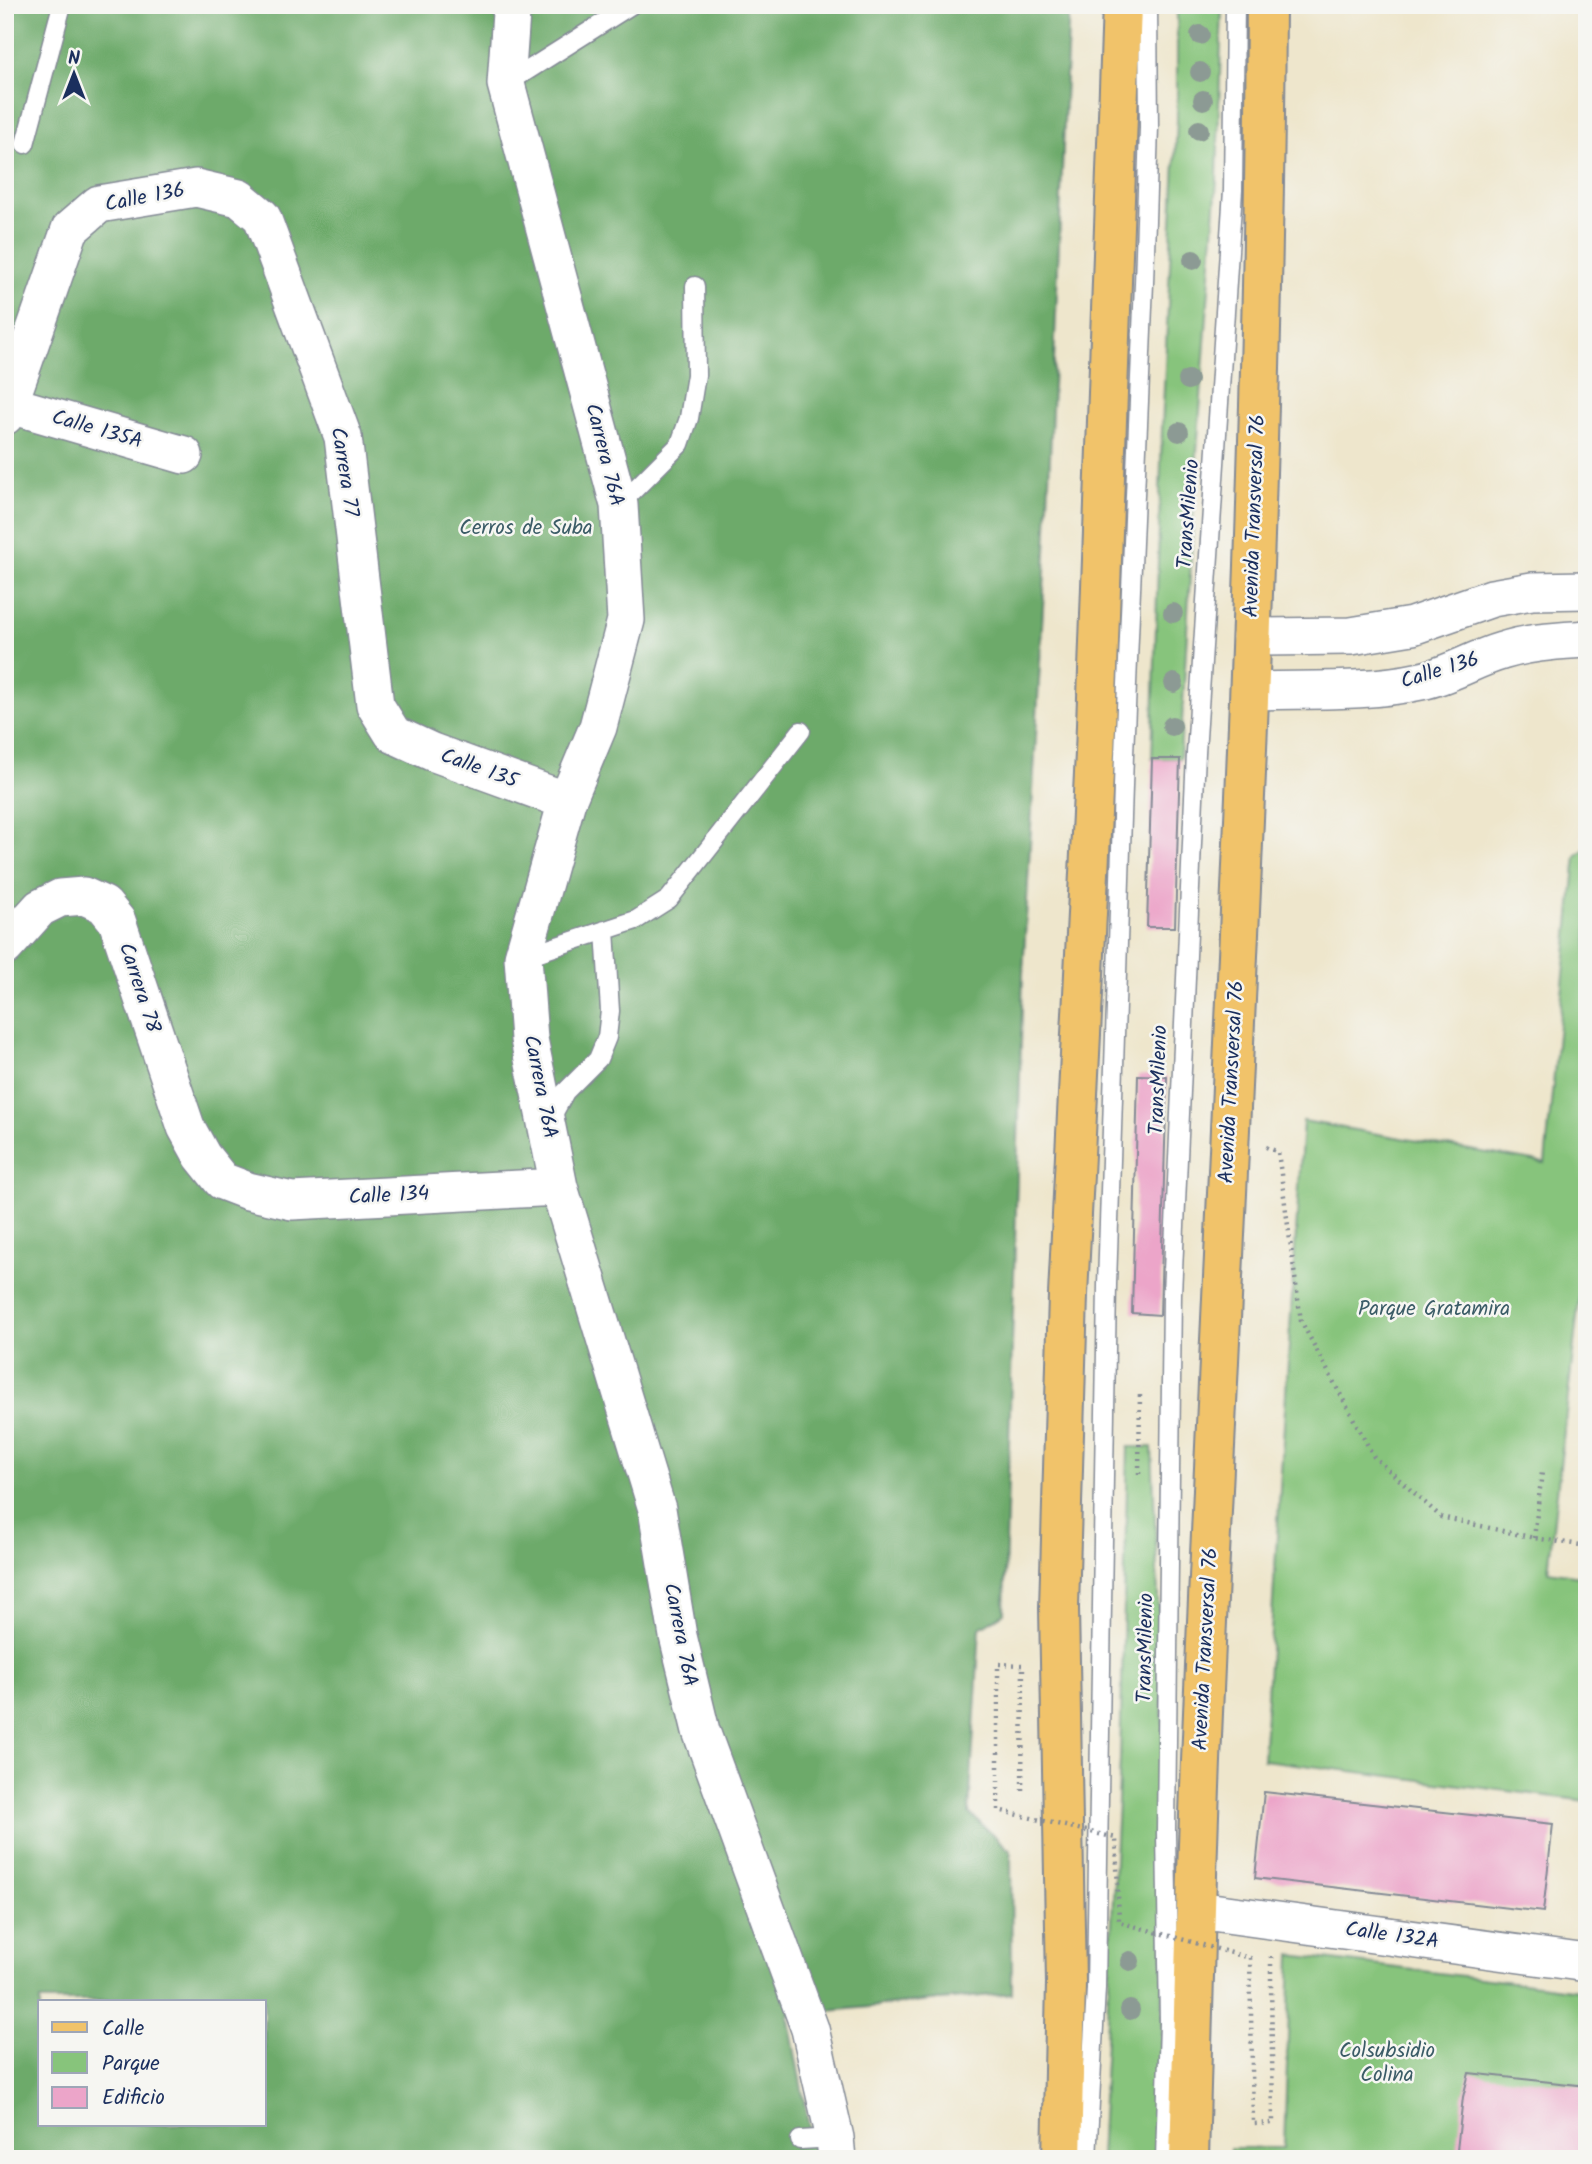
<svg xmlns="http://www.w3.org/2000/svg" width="1592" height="2164" viewBox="0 0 1592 2164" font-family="Kalam,sans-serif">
  <rect width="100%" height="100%" fill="#f6f6f2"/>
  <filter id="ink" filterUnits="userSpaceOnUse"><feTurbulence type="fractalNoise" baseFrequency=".0143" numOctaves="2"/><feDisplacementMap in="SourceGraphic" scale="14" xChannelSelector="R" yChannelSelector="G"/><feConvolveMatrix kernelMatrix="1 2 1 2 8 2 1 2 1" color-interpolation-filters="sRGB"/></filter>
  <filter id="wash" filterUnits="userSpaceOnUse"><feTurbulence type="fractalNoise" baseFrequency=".00686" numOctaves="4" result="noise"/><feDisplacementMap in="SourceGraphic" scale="28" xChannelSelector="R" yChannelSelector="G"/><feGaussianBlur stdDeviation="1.57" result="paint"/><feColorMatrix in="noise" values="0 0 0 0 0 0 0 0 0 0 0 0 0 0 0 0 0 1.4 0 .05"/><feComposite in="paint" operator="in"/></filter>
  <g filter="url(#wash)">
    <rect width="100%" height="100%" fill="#eee6cc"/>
    <!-- green -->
    <path fill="#87c47b" stroke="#517a6c" stroke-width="2" d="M 1177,5 L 1222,5 L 1217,179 L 1196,466 L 1180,759 L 1152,759 L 1162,429 L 1177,120 Z
      M 1587,847 L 1587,1230 L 1548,1571 L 1587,1577 L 1587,1801 L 1263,1760 L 1303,1121 L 1545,1163 L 1576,856 Z
      M 1128,1447 L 1152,1447 L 1163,1723 L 1163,2016 L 1156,2159 L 1100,2159 L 1120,1760 Z
      M 1291,1955 L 1587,1991 L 1587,2159 L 1230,2159 L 1230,2148 L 1284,2148 Z"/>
    <!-- forest -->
    <path fill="#6daa6b" stroke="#446c64" stroke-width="2" fill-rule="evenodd" d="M 5,5 L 1069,5 L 1046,553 L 1023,974 L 1004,1613 L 980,1628 L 969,1813 L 1011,1851 L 1012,1993 L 788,2015 L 815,2159 L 5,2159 ZM 40,2001 L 264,2001 L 264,2124 L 40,2124 Z"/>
    <g id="blocks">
      <!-- building -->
      <path fill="#eca5c9" d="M 1152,759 L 1180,759 L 1175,927 L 1147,927 Z
        M 1138,1075 L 1167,1076 L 1160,1315 L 1132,1313 Z
        M 1264,1792 L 1553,1824 L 1543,1912 L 1255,1878 Z
        M 1469,2073 L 1587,2086 L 1587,2159 L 1456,2159 L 1463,2097 Z"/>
    </g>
  </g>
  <g filter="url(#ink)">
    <use href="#blocks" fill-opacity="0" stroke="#848a95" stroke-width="2"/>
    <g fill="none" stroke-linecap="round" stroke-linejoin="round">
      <defs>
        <path id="service" d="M 506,84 L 631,5
          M 25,144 L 62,5
          M 619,505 L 680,444 L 689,418 L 696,375 L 695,286
          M 524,957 L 636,920 L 669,899 L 801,731
          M 550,1120 L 565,1092 L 598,1059 L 607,1037 L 610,1011 L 605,930
          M 800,2140 L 835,2138
          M 1087,2159 L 1096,1988 L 1107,1285 L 1124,755 L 1144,283 L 1149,127 L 1148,5
          M 1165,2159 L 1169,2023 L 1166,1832 L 1172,1294 L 1196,753 L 1233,190 L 1235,5"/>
        <path id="minor" d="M 514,5 L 511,13 L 506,84 L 619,505 L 626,620 L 598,727 L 567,801 L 523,957 L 529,1039 L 559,1187 L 657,1509 L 678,1636 L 701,1731 L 810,2029 L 835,2138 L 837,2159
          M 11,405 L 184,455
          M 5,416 L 70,229 L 99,204 L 196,188 L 239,198 L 262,217 L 343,437 L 375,705 L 393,734 L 432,752 L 567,801
          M 1251,637 L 1351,636 L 1412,626 L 1492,598 L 1532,591 L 1587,590
          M 1250,691 C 1307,689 1366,693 1421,681 C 1450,675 1474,659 1502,651 C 1530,642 1558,641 1587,639
          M 5,947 L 40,908 L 60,898 L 84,896 L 104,905 L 117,921 L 186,1127 L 202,1156 L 222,1181 L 248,1191 L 292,1201 L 559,1187
          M 1197,1910 L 1587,1963"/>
        <path id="primary" d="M 1062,2159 L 1066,1983 L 1059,1608 L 1068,1295 L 1095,753 L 1122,5
          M 1189,2159 C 1193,2018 1196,1877 1202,1737 C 1226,1160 1263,583 1266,5"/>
      </defs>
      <!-- service casing -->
      <use href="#service" stroke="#848a95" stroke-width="21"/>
      <!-- minor casing -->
      <use href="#minor" stroke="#848a95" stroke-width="40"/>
      <!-- primary casing -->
      <use href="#primary" stroke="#848a95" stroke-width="42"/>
      <!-- path -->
      <path stroke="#848a95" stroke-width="4.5" stroke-dasharray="2 5" stroke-linecap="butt" d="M 1266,1147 L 1278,1152 L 1301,1321 L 1374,1457 L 1441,1517 L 1534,1538 L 1587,1546
        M 1139,1474 L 1140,1392
        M 1534,1538 L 1542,1472
        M 1271,1957 L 1271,1981"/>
      <!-- service -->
      <use href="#service" stroke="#fff" stroke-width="18"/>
      <!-- minor -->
      <use href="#minor" stroke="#fff" stroke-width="37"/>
      <!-- primary -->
      <use href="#primary" stroke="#f1c36a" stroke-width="38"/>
      <!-- path-bridge -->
      <path stroke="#848a95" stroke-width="4.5" stroke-dasharray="2 5" stroke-linecap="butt" d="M 1022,1790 L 1023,1665 L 998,1664 L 998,1810 L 1116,1838 L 1119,1922 L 1250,1958 L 1253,2124 L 1273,2123 L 1271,1981"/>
    </g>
    <!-- trees -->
    <g fill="#8c9a94">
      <circle cx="1200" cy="35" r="10"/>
      <circle cx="1200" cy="72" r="10"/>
      <circle cx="1203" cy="100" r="10"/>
      <circle cx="1199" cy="130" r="10"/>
      <circle cx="1193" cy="260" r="10"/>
      <circle cx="1188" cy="380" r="10"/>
      <circle cx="1179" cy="432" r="10"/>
      <circle cx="1173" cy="613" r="10"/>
      <circle cx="1174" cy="683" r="10"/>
      <circle cx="1172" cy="726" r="10"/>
      <circle cx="1130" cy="1961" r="10"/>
      <circle cx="1130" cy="2010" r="10"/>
    </g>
  </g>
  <g text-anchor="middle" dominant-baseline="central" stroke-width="5" stroke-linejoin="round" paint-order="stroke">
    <!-- street labels -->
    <g font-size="21" fill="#1b2f5e" stroke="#f6f6f2">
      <text transform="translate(145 198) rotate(-11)">Calle 136</text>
      <text transform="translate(97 430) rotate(16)">Calle 135A</text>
      <text transform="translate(604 455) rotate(76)">Carrera 76A</text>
      <text transform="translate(344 472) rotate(81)">Carrera 77</text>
      <text transform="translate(1189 514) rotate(-86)">TransMilenio</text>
      <text transform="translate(1255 516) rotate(-88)">Avenida Transversal 76</text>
      <text transform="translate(1440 671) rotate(-17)">Calle 136</text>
      <text transform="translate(479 769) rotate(20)">Calle 135</text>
      <text transform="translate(139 988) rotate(72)">Carrera 78</text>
      <text transform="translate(1159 1080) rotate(-88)">TransMilenio</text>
      <text transform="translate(1232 1082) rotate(-87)">Avenida Transversal 76</text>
      <text transform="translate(540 1087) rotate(79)">Carrera 76A</text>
      <text transform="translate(389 1196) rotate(-3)">Calle 134</text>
      <text transform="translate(680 1635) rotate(79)">Carrera 76A</text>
      <text transform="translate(1146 1648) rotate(-89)">TransMilenio</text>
      <text transform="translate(1206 1649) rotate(-87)">Avenida Transversal 76</text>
      <text transform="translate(1392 1936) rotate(8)">Calle 132A</text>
    </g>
    <!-- park labels -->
    <g font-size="21" fill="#3b5c67" stroke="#f6f6f2">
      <text x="526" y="528">Cerros de Suba</text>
      <text x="1434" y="1309">Parque Gratamira</text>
      <text x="1387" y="2051">Colsubsidio<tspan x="1387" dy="24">Colina</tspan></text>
    </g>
  </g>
  <!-- margin -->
  <rect width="1592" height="2164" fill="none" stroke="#f6f6f2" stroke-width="28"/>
  <!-- legend -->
  <rect x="38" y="2000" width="228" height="126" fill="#f6f6f2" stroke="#9ea6b7" stroke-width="2"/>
  <rect x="52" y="2022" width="35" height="10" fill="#f1c36a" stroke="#9ea6b7" stroke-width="2"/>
  <text x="102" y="2035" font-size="21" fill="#1b2f5e">Calle</text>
  <rect x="52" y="2052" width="35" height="21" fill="#87c47b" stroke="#9ea6b7" stroke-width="2"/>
  <text x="102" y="2070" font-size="21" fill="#1b2f5e">Parque</text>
  <rect x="52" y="2087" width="35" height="21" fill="#eca5c9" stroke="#9ea6b7" stroke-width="2"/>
  <text x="102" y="2104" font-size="21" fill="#1b2f5e">Edificio</text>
  <!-- north arrow -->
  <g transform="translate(74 74)" stroke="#f6f6f2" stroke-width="5" paint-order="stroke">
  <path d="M0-5L12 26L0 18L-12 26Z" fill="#1b2f5e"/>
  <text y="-10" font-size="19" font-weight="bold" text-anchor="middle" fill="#1b2f5e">N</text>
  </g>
</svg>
